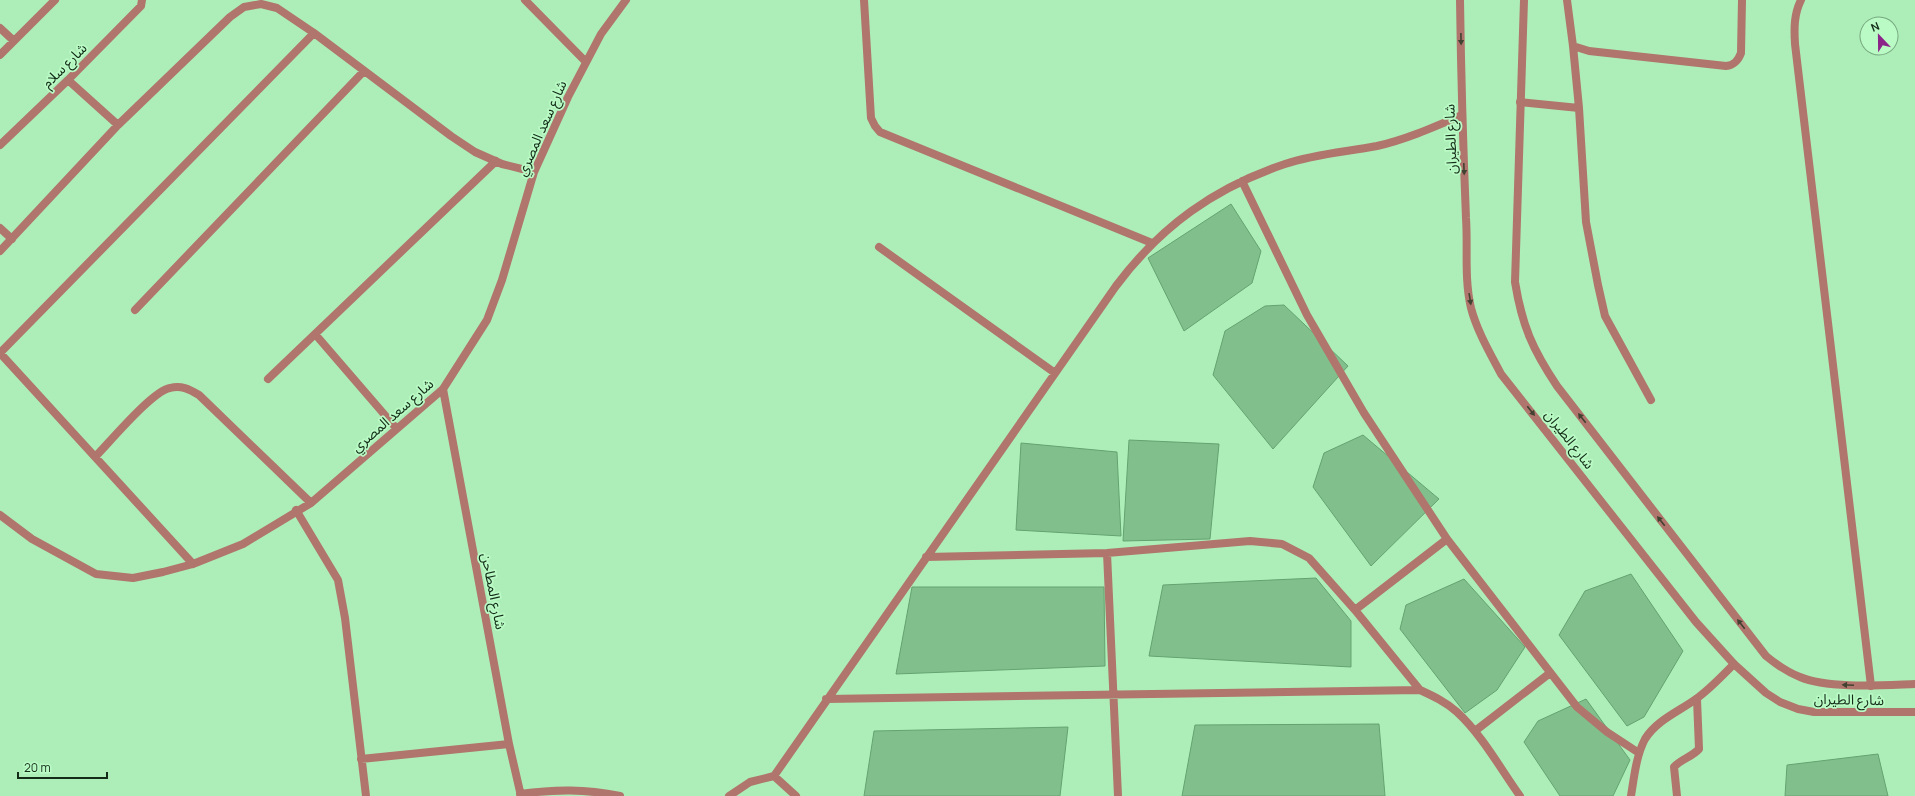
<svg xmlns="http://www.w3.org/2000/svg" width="1915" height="796" viewBox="0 0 1915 796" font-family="Manrope,'Noto Sans Arabic',sans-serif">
  <rect width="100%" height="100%" fill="#adeeb8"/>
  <!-- building -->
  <path fill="#81c08d" stroke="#64a371" d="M 1231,204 L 1261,251 L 1252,283 L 1184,331 L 1148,258 Z
    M 1284,305 L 1348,366 L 1273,449 L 1213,375 L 1225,331 L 1265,306 Z
    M 1363,435 L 1439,499 L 1371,566 L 1313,487 L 1324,453 Z
    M 1129,440 L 1219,444 L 1210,539 L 1123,541 Z
    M 1021,443 L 1117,452 L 1121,536 L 1016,530 Z
    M 1631,574 L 1683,651 L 1644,717 L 1627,726 L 1559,635 L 1585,591 Z
    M 1316,578 L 1351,621 L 1351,667 L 1149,656 L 1163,585 Z
    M 1464,579 L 1525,647 L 1497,690 L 1465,713 L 1400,629 L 1406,605 Z
    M 912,587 L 1104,587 L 1105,666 L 896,674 Z
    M 1586,699 L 1630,760 L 1613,796 L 1560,796 L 1524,742 L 1538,721 Z
    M 1379,724 L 1385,796 L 1182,796 L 1195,725 Z
    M 1068,727 L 1060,796 L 864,796 L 874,731 Z
    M 1878,754 L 1888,796 L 1785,796 L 1787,765 Z"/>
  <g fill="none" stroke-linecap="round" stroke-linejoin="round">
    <!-- service -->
    <path stroke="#b0756c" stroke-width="8" d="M 1567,0 L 1573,46 L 1589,51 L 1726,66 C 1734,65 1738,61 1741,53 L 1742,0
      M 1573,46 L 1579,108 L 1586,222 L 1598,285 L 1605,316 L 1651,400
      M 1520,102 L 1579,108
      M 1677,796 L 1674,767 C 1681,759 1692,757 1699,749 L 1697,699"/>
    <!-- minor -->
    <path stroke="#b0756c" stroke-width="8" d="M 525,0 L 585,61
      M 864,0 L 871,118 L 875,126 L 880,132 L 1152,243
      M 1801,0 C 1794,14 1794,28 1795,44 L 1871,686
      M 0,28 L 14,41
      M 0,55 L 55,0
      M 68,80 L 118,125
      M 0,145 L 68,80 L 141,6 L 142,0
      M 1242,181 L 1307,315 L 1364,413 L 1447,539 L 1577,707 L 1607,732 L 1639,753
      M 0,228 L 12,239
      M 879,247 L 1055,373
      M 0,251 L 118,125 L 230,17 L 244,7 L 261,4 L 277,8 L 314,33 L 451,136 L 475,152 L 502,164 L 534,172
      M 135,310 L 364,71
      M 315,334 L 396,428
      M 0,353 L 314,33
      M 0,353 L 193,564
      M 268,379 L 496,161
      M 443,389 L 509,744 L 521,796
      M 95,457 C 109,443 152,391 170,388 C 181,385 189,389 199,395 L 311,503
      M 296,510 L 338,580 L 345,618 L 366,796
      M 0,515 L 32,539 L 96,574 L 133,578 L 163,572 L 193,564 L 243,544 L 311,503 L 443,389 L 487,320 L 502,280 L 534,172 L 568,97 L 601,34 L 626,0
      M 1107,553 L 1118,796
      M 926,557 L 1107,553 L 1250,541 L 1282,544 L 1309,558 L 1355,610 L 1420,690
      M 1355,610 L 1447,539
      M 826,699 L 1420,690 C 1433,696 1446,702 1457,712 C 1482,735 1500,768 1520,796
      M 1475,731 L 1550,673
      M 361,759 L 509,744
      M 774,776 L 796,796
      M 520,794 C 556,789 585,789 620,796
      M 729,796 L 750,782 L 774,776 L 1116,286 C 1161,226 1214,188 1285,164 C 1315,154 1346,152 1377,146 C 1407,139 1434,127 1462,115
      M 1631,796 C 1634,778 1636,756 1645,739 C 1657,720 1678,712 1696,699 C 1710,689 1722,676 1734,664"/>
    <!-- tertiary -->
    <path stroke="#b0756c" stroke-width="8" d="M 1460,0 C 1461,73 1463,145 1466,218 C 1468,248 1464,278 1471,308 C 1477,331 1490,353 1501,374 L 1696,622 L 1734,664 L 1766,693 L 1780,702 L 1798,709 L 1814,712 L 1915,712
      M 1524,0 L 1515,282 C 1522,326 1533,350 1557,386 L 1766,656 C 1777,665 1787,672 1800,677 C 1828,689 1884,685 1915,684"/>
  </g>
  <!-- one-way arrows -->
  <defs><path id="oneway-solid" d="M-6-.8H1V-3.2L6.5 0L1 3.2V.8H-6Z"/></defs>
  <g fill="#414231">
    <use href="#oneway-solid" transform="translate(1461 39) rotate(89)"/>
    <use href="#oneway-solid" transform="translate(1464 169) rotate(88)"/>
    <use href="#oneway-solid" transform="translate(1470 299) rotate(81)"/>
    <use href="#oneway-solid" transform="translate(1531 411) rotate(52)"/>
    <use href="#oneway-solid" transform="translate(1582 418) rotate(-128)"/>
    <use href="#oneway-solid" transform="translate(1661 521) rotate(-128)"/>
    <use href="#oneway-solid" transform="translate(1741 624) rotate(-128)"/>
    <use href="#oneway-solid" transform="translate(1848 685) rotate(-177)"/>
  </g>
  <g text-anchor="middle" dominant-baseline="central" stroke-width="3.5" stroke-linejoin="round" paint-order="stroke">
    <!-- street labels -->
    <g font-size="14" fill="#122c18" stroke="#bafbc5">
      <text transform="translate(64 65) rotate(-45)">شارع سلام</text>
      <text transform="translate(541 128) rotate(-66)">شارع سعد المصري</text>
      <text transform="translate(1450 139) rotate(-92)">شارع الطيران</text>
      <text transform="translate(392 415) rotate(-41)">شارع سعد المصري</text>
      <text transform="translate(1570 439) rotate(52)">شارع الطيران</text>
      <text transform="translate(494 591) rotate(79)">شارع المطاحن</text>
      <text transform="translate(1849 699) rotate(1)">شارع الطيران</text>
    </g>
  </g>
  <!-- north arrow -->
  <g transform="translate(1879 36) rotate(338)"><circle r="19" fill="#bafbc5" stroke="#77a880"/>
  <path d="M0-3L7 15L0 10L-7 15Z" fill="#8c2388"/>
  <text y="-6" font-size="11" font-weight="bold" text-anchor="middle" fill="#122c18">N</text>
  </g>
  <!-- scale -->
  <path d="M18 772v6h89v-6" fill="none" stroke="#122c18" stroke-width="2"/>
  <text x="24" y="772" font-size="12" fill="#122c18" stroke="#bafbc5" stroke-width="3" paint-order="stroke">20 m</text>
</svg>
